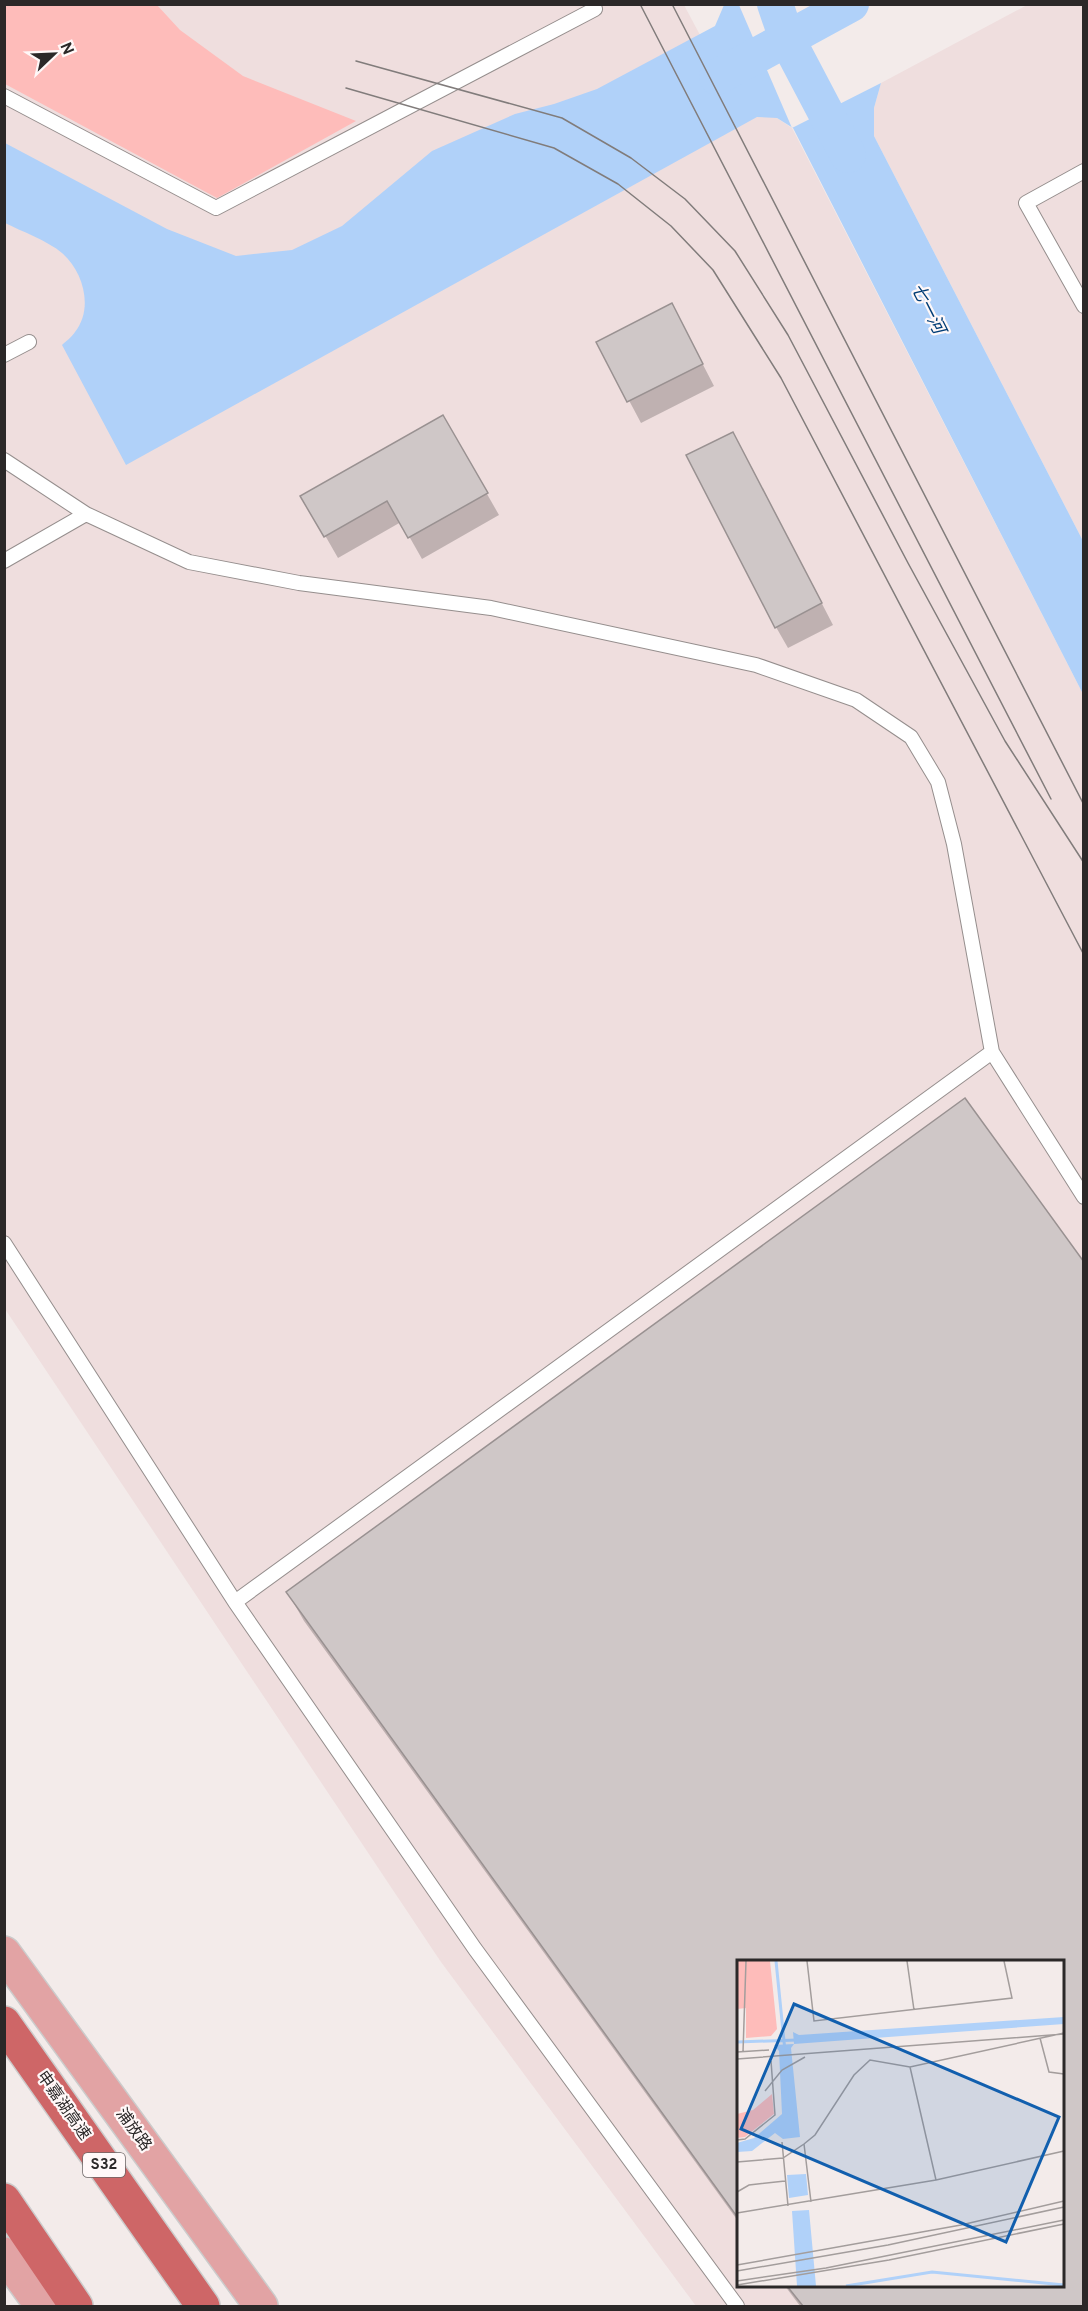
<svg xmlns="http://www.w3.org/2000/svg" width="1088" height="2311" viewBox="0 0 1088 2311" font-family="Overpass,'Noto Sans SC',sans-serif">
  <rect width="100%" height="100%" fill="#f3ebea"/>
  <!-- built -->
  <path fill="#efdede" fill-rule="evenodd" d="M 4,5 L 684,5 L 700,35 L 777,118 L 792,128 L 1083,694 L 1083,2306 L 696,2306 L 441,1962 L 5,1309 ZM 738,1962 L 1062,1962 L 1062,2286 L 738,2286 Z
    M 1027,5 L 1083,5 L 1083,541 L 874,136 L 874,108 L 881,83 Z"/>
  <!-- green -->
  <path fill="#febcba" d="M 4,5 L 157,5 L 180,30 L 243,76 L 356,121 L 217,198 L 5,84 Z"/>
  <!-- water -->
  <path fill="#b0d1f9" d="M 724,5 L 739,5 L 792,128 L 881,83 L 874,108 L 874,136 L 1083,541 L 1083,694 L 793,128 L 777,118 L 757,117 L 126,465 L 62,345 C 66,341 72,337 75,332 C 94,308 83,271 62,253 C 48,241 21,231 5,223 L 5,143 L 167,229 L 236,256 L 292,250 L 342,226 L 432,151 L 515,114 L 554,104 L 597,89 L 715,26 Z"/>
  <!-- shadow -->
  <path fill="#0003" d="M 672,305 L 714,386 L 641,423 L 598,342 Z
    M 443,417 L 499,515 L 422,559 L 401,522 L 338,558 L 303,497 Z
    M 745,455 L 833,625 L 788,648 L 776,627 Z
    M 1084,1265 L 1084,2306 L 800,2306 L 785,2286 L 1062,2286 L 1062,1962 L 738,1962 L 738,2221 L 304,1621 L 288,1593 Z"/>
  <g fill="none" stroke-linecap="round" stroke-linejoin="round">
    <!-- canal -->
    <path stroke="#b0d1f9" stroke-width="36" d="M 775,4 L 787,39 L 848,155
      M 717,77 L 851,4"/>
  </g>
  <!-- building -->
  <path fill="#cfc7c7" stroke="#999191" stroke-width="1.5" d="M 672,303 L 703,364 L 627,402 L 596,342 Z
    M 443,415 L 488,493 L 408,538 L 387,501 L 324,537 L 300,496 Z
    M 733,432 L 822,603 L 775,628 L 686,455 Z
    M 965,1098 L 1084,1262 L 1084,2306 L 803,2306 L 787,2286 L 1062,2286 L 1062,1962 L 738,1962 L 738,2218 L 286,1592 Z"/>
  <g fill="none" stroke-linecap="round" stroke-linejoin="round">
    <defs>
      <path id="lane" d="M 4,96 L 216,208 L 595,9
        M 1084,171 L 1026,203 L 1084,306
        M 4,355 L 29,342
        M 4,460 L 86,514 L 189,562 L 299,583 L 491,608 L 756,665 L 856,700 L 911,737 L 938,782 L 954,844 L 992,1052 L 1084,1197
        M 4,561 L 86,514
        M 4,1243 L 235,1602 L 475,1949 L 737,2306
        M 235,1602 L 992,1052"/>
      <path id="primary" d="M 4,1953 L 261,2306
        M 4,2254 L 42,2306"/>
      <path id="highway" d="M 4,2023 L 203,2306
        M 4,2200 L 76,2306"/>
    </defs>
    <!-- lane casing -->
    <use href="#lane" stroke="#958e8d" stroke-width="16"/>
    <!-- primary casing -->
    <use href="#primary" stroke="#cccbcb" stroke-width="36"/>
    <!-- highway casing -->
    <use href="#highway" stroke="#cccbcb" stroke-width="36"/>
    <!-- lane -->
    <use href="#lane" stroke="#fff" stroke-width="14"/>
    <!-- primary -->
    <use href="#primary" stroke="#e2a3a4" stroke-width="33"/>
    <!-- highway -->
    <use href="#highway" stroke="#ce6667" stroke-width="33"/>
    <!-- tram -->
    <path stroke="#817c7b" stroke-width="1.5" d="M 640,4 L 1051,799
      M 672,4 L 1084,805
      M 356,61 L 562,118 L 631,158 L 685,199 L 735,251 L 788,335 L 908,563 L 1005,741 L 1084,863
      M 346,88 L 554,148 L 618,184 L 671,226 L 713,270 L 781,378 L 1084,955"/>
  </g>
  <g text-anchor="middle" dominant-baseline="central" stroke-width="4.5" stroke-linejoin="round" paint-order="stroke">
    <!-- shield labels -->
    <rect fill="#fff8f8" stroke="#6b6666" stroke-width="1.5" x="83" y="2153" width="42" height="24" rx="4.5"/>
    <g font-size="15" font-weight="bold" fill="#2b2828">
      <text x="104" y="2165">S32</text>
    </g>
    <!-- street labels -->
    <g font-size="16" fill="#2b2828" stroke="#fff8f8">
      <text transform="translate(63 2106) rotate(55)">申嘉湖高速</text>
      <text transform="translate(133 2130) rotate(54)">浦放路</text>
    </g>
    <!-- water labels -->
    <g font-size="18" font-style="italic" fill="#013d76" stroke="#fff8f8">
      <text transform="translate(927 309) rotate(63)">七一河</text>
    </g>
  </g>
  <!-- overview -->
  <g transform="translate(737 1960)">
    <rect width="327" height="327" fill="#f3ebea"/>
    <path d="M 0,1 L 33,1 L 40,69 L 34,76 L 9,78 L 9,48 L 0,49 ZM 35,134 L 37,154 L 8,177 L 0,178 L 0,154 L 16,150 Z" fill="#febcba"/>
    <path d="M 327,57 L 327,64 L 57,84 L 54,88 L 63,177 L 46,179 L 38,173 L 15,191 L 0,192 L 0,183 L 17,178 L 45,154 L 42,91 L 37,85 L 57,84 L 56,72 L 62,75 ZM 69,214 L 71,235 L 52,238 L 50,215 ZM 72,250 L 79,326 L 60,326 L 55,251 Z" fill="#b0d1f9"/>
    <path fill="none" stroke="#b0d1f9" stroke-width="3" d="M 39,1 L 48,91M 0,82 L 60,80M 109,326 L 195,312 L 327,325"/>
    <path fill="none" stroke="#a39d9c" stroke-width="1.5" d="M 70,1 L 77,61 L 275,38 L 267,1M 170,1 L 177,50M 303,78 L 312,112 L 327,114M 0,92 L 32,90M 6,92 L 9,1M 0,99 L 327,74M 173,107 L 199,220M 28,131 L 45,110 L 68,97M 0,180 L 8,179 L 38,155 L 34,101M 45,182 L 51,246M 67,184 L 74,242M 0,202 L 46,198 L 67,184 L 78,175 L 117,115 L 133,100 L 173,107 L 327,73M 0,232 L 12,225 L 48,221M 0,253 L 199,220 L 327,191M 0,305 L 224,265 L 327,241M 0,311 L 151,285 L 327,247M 0,321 L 89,308 L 327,260M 0,325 L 152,300 L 327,264"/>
    <path fill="#115fae" fill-opacity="0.15" stroke="#115fae" stroke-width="3" d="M 57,44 L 322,157 L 269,282 L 4,169 Z"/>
    <rect width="327" height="327" fill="none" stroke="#2b2828" stroke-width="3"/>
  </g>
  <!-- border -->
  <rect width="1088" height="2311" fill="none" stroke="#2b2828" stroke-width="12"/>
  <!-- north arrow -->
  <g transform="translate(54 54) rotate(67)" stroke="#fff8f8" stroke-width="4.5" paint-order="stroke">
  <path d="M0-4.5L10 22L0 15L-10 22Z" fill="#2b2828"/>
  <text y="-9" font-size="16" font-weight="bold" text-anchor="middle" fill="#2b2828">N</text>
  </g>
</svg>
